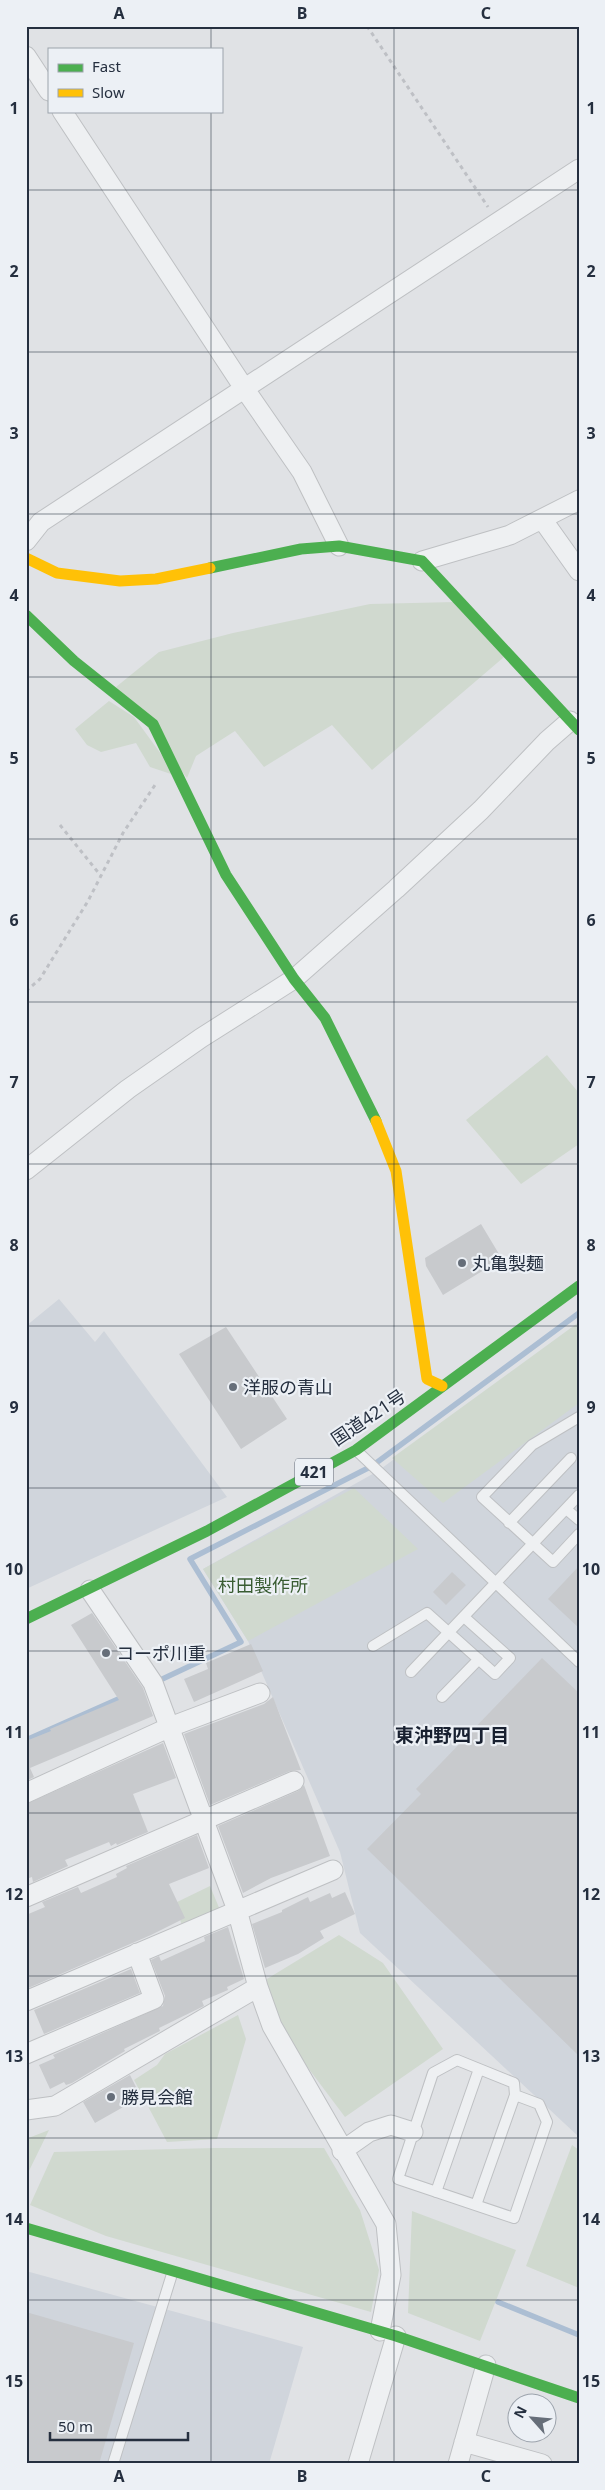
<svg xmlns="http://www.w3.org/2000/svg" width="605" height="2490" viewBox="0 0 605 2490" font-family="'Noto Sans','Noto Sans JP',sans-serif">
  <rect width="100%" height="100%" fill="#e0e2e5"/>
  <!-- built -->
  <path fill="#d0d5dc" d="M 59,1299 L 95,1342 L 104,1331 L 227,1497 L 26,1589 L 26,1326 Z
    M 579,1323 L 579,2137 L 360,1933 L 340,1852 L 248,1641 L 203,1569 L 378,1471 Z
    M 26,2271 L 303,2347 L 269,2464 L 26,2464 Z"/>
  <!-- green -->
  <path fill="#d0d9cf" d="M 455,602 L 504,657 L 372,770 L 332,725 L 264,767 L 235,731 L 196,756 L 187,778 L 116,687 L 159,652 L 233,633 L 370,604 Z
    M 109,701 L 134,717 L 177,776 L 150,767 L 136,743 L 101,752 L 87,745 L 75,729 Z
    M 547,1055 L 579,1093 L 579,1144 L 521,1184 L 466,1120 Z
    M 579,1322 L 579,1403 L 443,1503 L 392,1458 Z
    M 354,1488 L 418,1549 L 248,1641 L 203,1569 Z
    M 210,1886 L 220,1910 L 183,1929 L 175,1903 Z
    M 339,1935 L 383,1963 L 443,2049 L 345,2117 L 275,2024 L 262,1982 Z
    M 238,2015 L 246,2039 L 217,2139 L 167,2142 L 134,2080 L 157,2065 L 165,2054 Z
    M 49,2130 L 26,2177 L 26,2139 Z
    M 572,2145 L 579,2150 L 579,2288 L 526,2266 Z
    M 215,2148 L 324,2148 L 360,2210 L 379,2270 L 371,2312 L 106,2236 L 30,2205 L 54,2152 Z
    M 412,2211 L 516,2250 L 480,2341 L 408,2313 Z"/>
  <g fill="none" stroke-linecap="round" stroke-linejoin="round">
    <!-- stream -->
    <path stroke="#acbed3" stroke-width="5.5" d="M 156,1682 L 241,1642 L 190,1559 L 372,1466 L 579,1313
      M 26,1740 L 125,1696
      M 498,2302 L 579,2335"/>
  </g>
  <!-- building -->
  <path fill="#c8cacd" d="M 481,1224 L 502,1259 L 443,1295 L 426,1266 L 425,1258 Z
    M 226,1327 L 287,1419 L 241,1449 L 179,1354 Z
    M 579,1566 L 579,1628 L 548,1599 Z
    M 452,1572 L 466,1585 L 446,1605 L 433,1592 Z
    M 92,1613 L 143,1688 L 153,1716 L 30,1768 L 34,1777 L 26,1781 L 26,1741 L 51,1731 L 50,1729 L 119,1700 L 71,1625 Z
    M 251,1644 L 263,1671 L 194,1702 L 184,1679 L 208,1669 L 206,1663 Z
    M 542,1658 L 579,1693 L 579,2056 L 367,1849 L 421,1794 L 416,1789 Z
    M 273,1697 L 301,1770 L 290,1771 L 210,1805 L 184,1734 L 264,1704 Z
    M 163,1743 L 176,1778 L 133,1794 L 148,1832 L 117,1845 L 116,1843 L 111,1846 L 109,1842 L 65,1860 L 68,1866 L 33,1882 L 32,1877 L 26,1879 L 26,1804 Z
    M 304,1785 L 330,1856 L 271,1878 L 243,1893 L 218,1826 L 298,1791 Z
    M 197,1835 L 209,1868 L 169,1884 L 185,1918 L 151,1935 L 26,1989 L 26,1915 L 45,1907 L 42,1902 L 78,1887 L 81,1893 L 117,1877 L 116,1874 L 127,1868 L 126,1866 Z
    M 345,1892 L 355,1914 L 320,1931 L 324,1938 L 298,1954 L 265,1968 L 252,1924 L 282,1912 L 282,1910 L 308,1897 L 310,1902 L 330,1893 L 332,1898 Z
    M 228,1927 L 244,1979 L 227,1987 L 228,1990 L 202,2001 L 204,2006 L 159,2028 L 160,2031 L 124,2049 L 125,2051 L 72,2083 L 66,2085 L 64,2082 L 50,2089 L 39,2065 L 55,2058 L 53,2055 L 163,2006 L 165,1996 L 151,1960 L 159,1956 L 161,1961 L 205,1941 L 204,1937 Z
    M 131,1969 L 140,1993 L 44,2034 L 34,2010 Z
    M 130,2075 L 141,2097 L 95,2123 L 83,2102 Z
    M 26,2312 L 134,2343 L 99,2464 L 26,2464 Z"/>
  <g fill="none" stroke-linecap="round" stroke-linejoin="round">
    <defs>
      <path id="lane" d="M 579,1417 L 532,1445 L 482,1497 L 553,1562 L 579,1534
        M 357,1451 L 579,1662
        M 566,1509 L 579,1520
        M 509,1523 L 571,1458
        M 373,1646 L 427,1613 L 495,1674 L 510,1658 L 464,1617
        M 411,1672 L 579,1495
        M 442,1697 L 479,1659
        M 436,2192 L 479,2069
        M 476,2205 L 515,2095 L 539,2104 L 547,2122 L 514,2218 L 398,2179 L 433,2073 L 457,2060 L 514,2083 L 515,2095
        M 113,2464 L 172,2274"/>
      <path id="street" d="M 26,56 L 49,91
        M 62,111 L 244,388 L 302,472 L 339,546
        M 542,519 L 579,571
        M 26,541 L 41,522 L 579,169
        M 422,561 L 510,535 L 579,500
        M 26,1170 L 128,1089 L 201,1038 L 294,979 L 396,889 L 481,810 L 547,741 L 570,721
        M 90,1590 L 153,1683 L 237,1910 L 258,1987 L 272,2026 L 386,2224 L 391,2275 L 380,2331
        M 26,1793 L 170,1727 L 260,1693
        M 26,1897 L 294,1781
        M 26,2001 L 333,1870
        M 26,2054 L 154,1999 L 137,1953
        M 26,2110 L 55,2106 L 258,1987
        M 342,2151 L 369,2132 L 391,2125 L 413,2132
        M 464,2442 L 542,2464
        M 358,2464 L 396,2336
        M 458,2464 L 486,2365"/>
    </defs>
    <!-- lane casing -->
    <use href="#lane" stroke="#bec0c3" stroke-width="12"/>
    <!-- street casing -->
    <use href="#street" stroke="#bec0c3" stroke-width="21"/>
    <!-- path -->
    <path stroke="#bec0c5" stroke-width="3" stroke-dasharray="4 4" stroke-linecap="butt" d="M 367,26 L 488,207
      M 60,825 L 101,876
      M 26,991 L 40,979 L 88,901 L 123,833 L 157,782"/>
    <!-- lane -->
    <use href="#lane" stroke="#eef0f2" stroke-width="10"/>
    <!-- street -->
    <use href="#street" stroke="#eef0f2" stroke-width="19"/>
    <!-- fast -->
    <path stroke="#4caf50" stroke-width="11" d="M 210,568 L 301,549 L 339,546 L 422,561 L 579,730
      M 26,615 L 74,661 L 153,724 L 226,875 L 294,979 L 325,1018 L 376,1121
      M 26,1619 L 207,1531 L 356,1450 L 579,1286
      M 26,2228 L 396,2336 L 579,2398"/>
    <!-- slow -->
    <path stroke="#ffc107" stroke-width="11" d="M 26,558 L 57,573 L 120,581 L 156,579 L 210,568
      M 376,1121 L 396,1171 L 427,1379 L 442,1386"/>
  </g>
  <!-- grid -->
  <path fill="none" stroke="#252f3f" stroke-width="1" stroke-opacity="0.55" d="M 211,26 L 211,49M 394,26 L 394,2464M 211,111 L 211,2464M 26,190 L 579,190M 26,352 L 579,352M 26,514 L 579,514M 26,677 L 579,677M 26,839 L 579,839M 26,1002 L 579,1002M 26,1164 L 579,1164M 26,1326 L 579,1326M 26,1488 L 579,1488M 26,1651 L 579,1651M 26,1813 L 579,1813M 26,1976 L 579,1976M 26,2138 L 579,2138M 26,2300 L 579,2300"/>
  <!-- markers -->
  <g fill="#666e79" stroke="#ecf0f5" stroke-width="2">
    <circle cx="462" cy="1263" r="5"/>
    <circle cx="233" cy="1387" r="5"/>
    <circle cx="106" cy="1653" r="5"/>
    <circle cx="111" cy="2097" r="5"/>
  </g>
  <g text-anchor="middle" dominant-baseline="central" stroke-width="4.5" stroke-linejoin="round" paint-order="stroke">
    <!-- shield labels -->
    <rect fill="#ecf0f5" stroke="#616976" stroke-width="1" x="295" y="1458.5" width="38" height="27" rx="4"/>
    <g font-size="16" font-weight="bold" fill="#252f3f">
      <text x="314" y="1472">421</text>
    </g>
    <!-- poi labels -->
    <g font-size="18" fill="#252f3f" stroke="#ecf0f5" text-anchor="start">
      <text x="472" y="1263">丸亀製麺</text>
      <text x="243" y="1387">洋服の青山</text>
      <text x="116" y="1653">コーポ川重</text>
      <text x="121" y="2097">勝見会館</text>
    </g>
    <!-- street labels -->
    <g font-size="18" fill="#252f3f" stroke="#ecf0f5">
      <text transform="translate(368 1417) rotate(-34)">国道421号</text>
    </g>
    <!-- park labels -->
    <g font-size="18" fill="#395c32" stroke="#ecf0f5">
      <text x="263" y="1585">村田製作所</text>
    </g>
    <!-- neighbourhood labels -->
    <g font-size="19" font-weight="bold" fill="#182030" stroke="#ecf0f5">
      <text x="452" y="1735">東沖野四丁目</text>
    </g>
  </g>
  <!-- border -->
  <rect width="605" height="2490" fill="none" stroke="#ecf0f5" stroke-width="55"/>
  <!-- legend -->
  <rect x="48" y="48" width="175" height="65" fill="#ecf0f5" stroke="#9ca3ac"/>
  <rect x="58" y="64" width="25" height="8" fill="#4caf50" stroke="#9ca3ac"/>
  <text x="92" y="72" font-size="15" fill="#252f3f">Fast</text>
  <rect x="58" y="89" width="25" height="8" fill="#ffc107" stroke="#9ca3ac"/>
  <text x="92" y="98" font-size="15" fill="#252f3f">Slow</text>
  <!-- north arrow -->
  <g transform="translate(532 2418) rotate(297)"><circle r="24" fill="#ecf0f5" stroke="#9ca3ac"/>
  <path d="M0-4L9 19L0 12L-9 19Z" fill="#666e79"/>
  <text y="-8" font-size="14" font-weight="bold" text-anchor="middle" fill="#252f3f">N</text>
  </g>
  <!-- scale -->
  <path d="M50 2432v8h138v-8" fill="none" stroke="#252f3f" stroke-width="2.5"/>
  <text x="58" y="2432" font-size="15" fill="#252f3f" stroke="#ecf0f5" stroke-width="4" paint-order="stroke">50 m</text>
  <rect x="28" y="28" width="550" height="2434" fill="none" stroke="#252f3f" stroke-width="2"/>
  <g font-size="16" text-anchor="middle" font-weight="bold" fill="#252f3f">
    <text x="119" y="19">A</text>
    <text x="302" y="19">B</text>
    <text x="486" y="19">C</text>
    <text x="14" y="114">1</text>
    <text x="591" y="114">1</text>
    <text x="14" y="277">2</text>
    <text x="591" y="277">2</text>
    <text x="14" y="439">3</text>
    <text x="591" y="439">3</text>
    <text x="14" y="601">4</text>
    <text x="591" y="601">4</text>
    <text x="14" y="764">5</text>
    <text x="591" y="764">5</text>
    <text x="14" y="926">6</text>
    <text x="591" y="926">6</text>
    <text x="14" y="1088">7</text>
    <text x="591" y="1088">7</text>
    <text x="14" y="1251">8</text>
    <text x="591" y="1251">8</text>
    <text x="14" y="1413">9</text>
    <text x="591" y="1413">9</text>
    <text x="14" y="1575">10</text>
    <text x="591" y="1575">10</text>
    <text x="14" y="1738">11</text>
    <text x="591" y="1738">11</text>
    <text x="14" y="1900">12</text>
    <text x="591" y="1900">12</text>
    <text x="14" y="2062">13</text>
    <text x="591" y="2062">13</text>
    <text x="14" y="2225">14</text>
    <text x="591" y="2225">14</text>
    <text x="14" y="2387">15</text>
    <text x="591" y="2387">15</text>
    <text x="119" y="2482">A</text>
    <text x="302" y="2482">B</text>
    <text x="486" y="2482">C</text>
  </g>
</svg>
